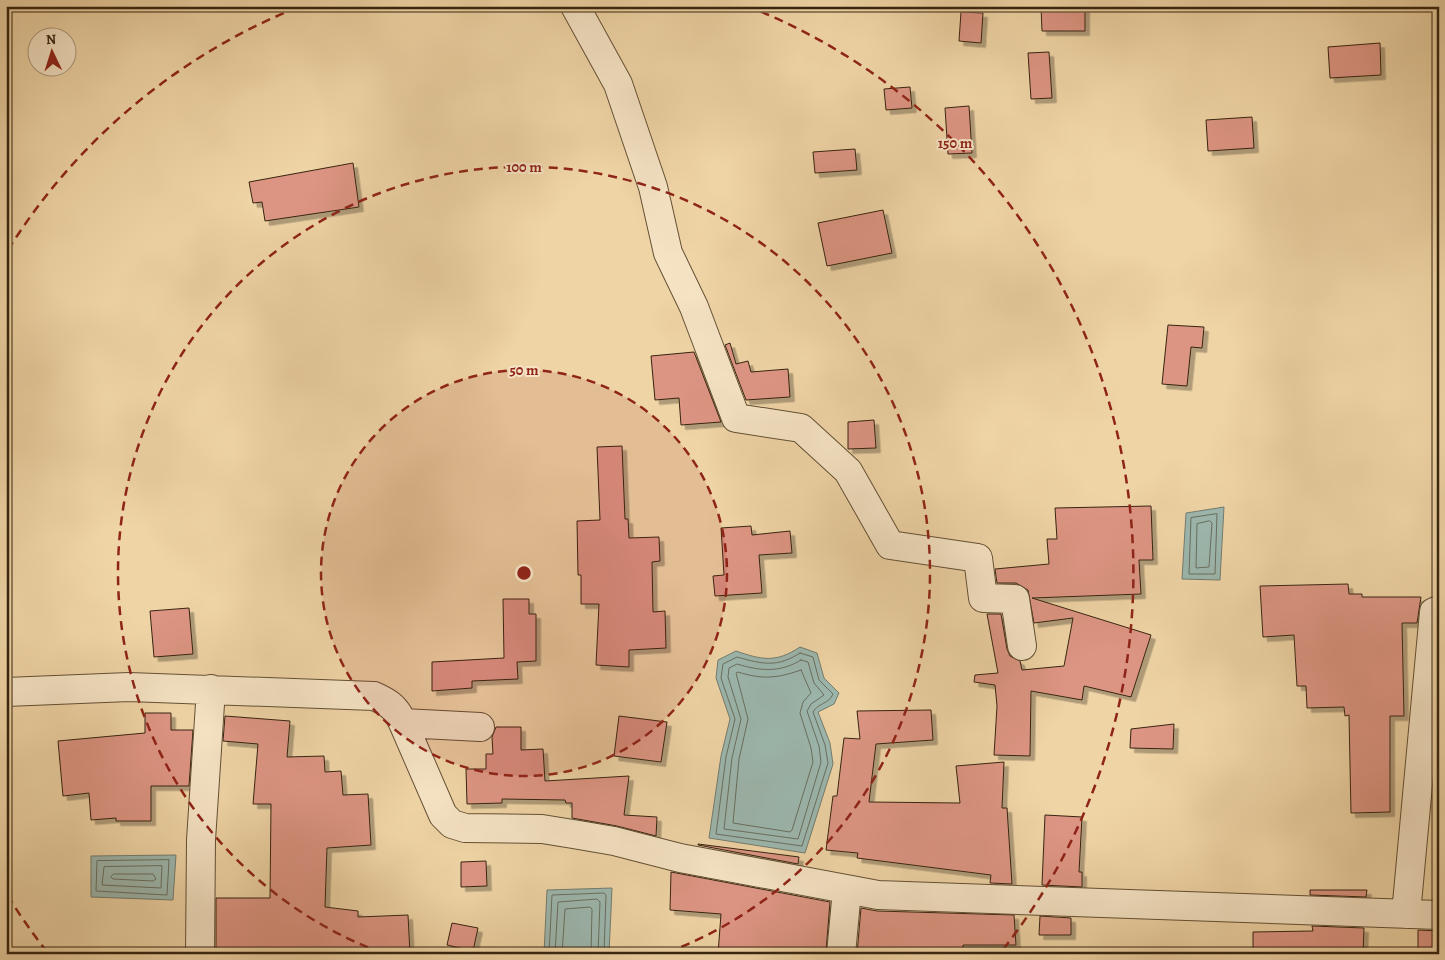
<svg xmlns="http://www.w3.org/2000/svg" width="1445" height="960" viewBox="0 0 1445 960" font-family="Alegreya,serif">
  <defs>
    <filter id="shadow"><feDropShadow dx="4.5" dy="4.5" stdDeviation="0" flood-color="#0004"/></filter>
  </defs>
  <rect width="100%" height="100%" fill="#efd4a5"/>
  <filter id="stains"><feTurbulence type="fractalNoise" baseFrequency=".004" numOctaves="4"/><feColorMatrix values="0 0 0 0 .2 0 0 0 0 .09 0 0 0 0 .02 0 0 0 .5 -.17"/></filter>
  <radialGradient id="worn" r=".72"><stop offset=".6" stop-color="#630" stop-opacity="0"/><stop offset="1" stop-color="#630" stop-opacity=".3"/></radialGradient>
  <!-- water -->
  <path fill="#9cb7ae" stroke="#737c6f" d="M 1224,507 L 1220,580 L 1182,579 L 1186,513 Z
    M 800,647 L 817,653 L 824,678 L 839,693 L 834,704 L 818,712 L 830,743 L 833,764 L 805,853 L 709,838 L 721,756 L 730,719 L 716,678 L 718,660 L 736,651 C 762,660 776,663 800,647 Z
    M 176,855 L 173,900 L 91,897 L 91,856 Z
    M 612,888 L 609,954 L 544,954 L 547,890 Z"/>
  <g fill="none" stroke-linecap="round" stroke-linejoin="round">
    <!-- shore -->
    <path stroke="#696e5f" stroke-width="1" d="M 1217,514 L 1215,574 L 1189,574 L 1191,518 Z
      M 1210,521 L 1212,523 L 1209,567 L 1196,568 L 1197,524 Z
      M 800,653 L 813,657 L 819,680 L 833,694 C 829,704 818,703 813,712 L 825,745 L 828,763 L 802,846 L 716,834 L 726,757 L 735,719 L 721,678 L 723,664 L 737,657 C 762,664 777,668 800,653 Z
      M 801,660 L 808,662 L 814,683 L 824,695 L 811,704 L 807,711 L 819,746 L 821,762 L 798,839 L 724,829 L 732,758 L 741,719 L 728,677 L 729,668 L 737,664 C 760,671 780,673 801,660 Z
      M 801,670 L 811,693 L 803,702 L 800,713 L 811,748 L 813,762 L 792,830 L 790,832 L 733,823 L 739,759 L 748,719 L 736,673 L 738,672 C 763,680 778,678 801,670 Z
      M 169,860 L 167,895 L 96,891 L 97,861 Z
      M 162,866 L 161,888 L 102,885 L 104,867 Z
      M 114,874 L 153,874 L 156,879 L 153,881 L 113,879 L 111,877 Z
      M 549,954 L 552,895 L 604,893 L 606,895 L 604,954
      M 555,954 L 558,902 L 597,899 L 600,902 L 598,954
      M 562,954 L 565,909 L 590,907 L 592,909 L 591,954"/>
  </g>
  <!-- building -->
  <path fill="#dd9583" stroke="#362410" filter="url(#shadow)" d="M 1085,6 L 1085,31 L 1042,31 L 1041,7 Z
    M 961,12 L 983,13 L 981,43 L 959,41 Z
    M 1380,43 L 1381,75 L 1330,78 L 1328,47 Z
    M 1049,52 L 1052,98 L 1031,99 L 1028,53 Z
    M 910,87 L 912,108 L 886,110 L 884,89 Z
    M 969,106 L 972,153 L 948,154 L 945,108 Z
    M 1252,117 L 1254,148 L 1208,151 L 1206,120 Z
    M 855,149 L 857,170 L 815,173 L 813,152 Z
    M 353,163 L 359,207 L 265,221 L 262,202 L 253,203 L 249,182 Z
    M 883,210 L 892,253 L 827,266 L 818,223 Z
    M 1168,325 L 1204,327 L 1202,348 L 1191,347 L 1187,386 L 1162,384 Z
    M 730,343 L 736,364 L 748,361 L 751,372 L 788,369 L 790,397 L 746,400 L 725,345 Z
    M 694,352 L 721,422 L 681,425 L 679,398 L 655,400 L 651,356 Z
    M 874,420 L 876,448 L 848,449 L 848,422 Z
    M 622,446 L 625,519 L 628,519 L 629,538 L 659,537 L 660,561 L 652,562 L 653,612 L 665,611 L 666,648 L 629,650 L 629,667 L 596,665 L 599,604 L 581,604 L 581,575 L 578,575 L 577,521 L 600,520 L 597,447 Z
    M 1151,506 L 1153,560 L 1139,560 L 1141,594 L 1032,598 L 1151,635 L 1131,697 L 1084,686 L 1082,700 L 1031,691 L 1030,756 L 994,755 L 997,706 L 995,685 L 974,682 L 975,675 L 998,673 L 987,614 L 1001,614 L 1007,649 L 1010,656 L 1020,661 L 1022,670 L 1064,666 L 1073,618 L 1034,623 L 1028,590 L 1016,583 L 997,583 L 995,569 L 1049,564 L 1047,539 L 1057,539 L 1055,508 Z
    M 751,526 L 752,535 L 790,531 L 792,553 L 759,555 L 762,593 L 715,596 L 713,576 L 724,575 L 721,528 Z
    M 1348,584 L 1349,594 L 1362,594 L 1362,597 L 1421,597 L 1417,623 L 1402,623 L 1404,716 L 1390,716 L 1390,812 L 1351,813 L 1349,715 L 1345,716 L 1344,707 L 1307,708 L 1306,686 L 1297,686 L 1294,635 L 1263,637 L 1260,586 Z
    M 503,599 L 529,599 L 529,614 L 536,614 L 536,661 L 517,662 L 518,679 L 472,681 L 472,688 L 432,691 L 432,662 L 504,658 Z
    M 189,608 L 193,654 L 154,657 L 150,611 Z
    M 931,710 L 933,740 L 876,744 L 869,802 L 960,803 L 956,766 L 1004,762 L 1002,808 L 1007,808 L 1012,884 L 990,883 L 991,875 L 857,858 L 858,853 L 826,850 L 833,796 L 837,796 L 844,738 L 860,739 L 857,711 Z
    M 145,713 L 171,713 L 171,730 L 193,730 L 189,786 L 151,786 L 151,821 L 116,821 L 116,818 L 91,820 L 89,793 L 63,796 L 58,741 L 145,733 Z
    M 225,716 L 290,721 L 287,757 L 324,756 L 325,772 L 341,771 L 343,795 L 368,794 L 371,845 L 327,848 L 325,907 L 358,911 L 358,917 L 408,915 L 410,954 L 216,954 L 216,898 L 270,898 L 271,804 L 253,804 L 258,744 L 223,741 Z
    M 619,716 L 667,722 L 661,762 L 614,756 Z
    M 1174,724 L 1173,749 L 1130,748 L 1131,729 Z
    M 496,727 L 521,727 L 521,750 L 543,749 L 545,781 L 629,776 L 624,815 L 657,817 L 656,836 L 617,826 L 572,818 L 572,803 L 566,803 L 565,800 L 502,799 L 502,803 L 467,804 L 466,769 L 486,769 L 486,754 L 493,754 L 492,737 Z
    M 1045,815 L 1082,817 L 1079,872 L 1082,872 L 1082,887 L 1042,885 Z
    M 698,844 L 799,857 L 798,864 L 698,845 Z
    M 486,861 L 487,886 L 461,887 L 461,862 Z
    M 671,872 L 830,902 L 826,951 L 811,949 L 811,954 L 718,954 L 721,914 L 670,910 Z
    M 1310,890 L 1367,890 L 1366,897 L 1310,895 Z
    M 861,908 L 877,911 L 1014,915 L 1016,945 L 963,945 L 963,954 L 857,954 Z
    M 1040,916 L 1071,918 L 1071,935 L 1039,935 Z
    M 452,923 L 478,928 L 473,951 L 447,945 Z
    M 1312,926 L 1364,928 L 1363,954 L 1253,954 L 1253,932 L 1313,931 Z
    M 1418,930 L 1439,931 L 1439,954 L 1418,954 Z"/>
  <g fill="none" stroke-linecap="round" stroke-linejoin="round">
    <defs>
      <path id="minor" d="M 575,6 L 618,84 L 653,187 L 668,253 L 694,307 L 736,418 L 801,428 L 848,471 L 890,545 L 978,558 L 983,598 L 1015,599 L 1022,646
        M 6,692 L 129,687 L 374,696 C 390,703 396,708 403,723 L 480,727
        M 403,723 L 443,815 L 452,824 L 465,828 L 542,829 L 573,834 L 614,841 L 680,858 L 878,895 L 1439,915
        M 1406,914 L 1434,612 L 1439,610
        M 200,954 L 201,840 L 211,689
        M 841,954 L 847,890"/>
    </defs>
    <!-- minor casing -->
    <use href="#minor" stroke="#645035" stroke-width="30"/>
    <!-- minor -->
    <use href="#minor" stroke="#f5e3c4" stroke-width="28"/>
  </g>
  <!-- distance rings -->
  <circle cx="524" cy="573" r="203" fill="#8f2418" fill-opacity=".12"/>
  <g fill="none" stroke="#8f2418" stroke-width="2.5" stroke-dasharray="9 6">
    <circle cx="524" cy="573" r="203"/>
    <path d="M382 953A406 406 0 1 1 666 953"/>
    <path d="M47 952A609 609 0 0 1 8 896M8 250A609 609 0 0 1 301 6M747 6A609 609 0 0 1 1001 952"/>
  </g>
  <circle cx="524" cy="573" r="8" fill="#8f2418" stroke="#f5e3c4" stroke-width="2.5"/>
  <g font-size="15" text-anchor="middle" font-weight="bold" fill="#8f2418" stroke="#f5e3c4" stroke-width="4" stroke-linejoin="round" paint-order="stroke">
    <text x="955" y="148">150 m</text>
    <text x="524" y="172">100 m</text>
    <text x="524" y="375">50 m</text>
  </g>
  <!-- margin -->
  <rect width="1445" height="960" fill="none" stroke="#efd4a5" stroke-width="25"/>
  <rect x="8" y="8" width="1430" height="945" fill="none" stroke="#362410" stroke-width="2.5"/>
  <rect x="12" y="12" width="1420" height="935" fill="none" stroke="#362410"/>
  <!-- north arrow -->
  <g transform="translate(52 52) rotate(356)"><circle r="24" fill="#f5e3c4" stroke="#a9977c"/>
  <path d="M0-4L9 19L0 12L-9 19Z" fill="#8f2418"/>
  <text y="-8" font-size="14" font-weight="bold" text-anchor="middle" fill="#362410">N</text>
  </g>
  <rect width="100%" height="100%" filter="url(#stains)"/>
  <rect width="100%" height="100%" fill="url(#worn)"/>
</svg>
